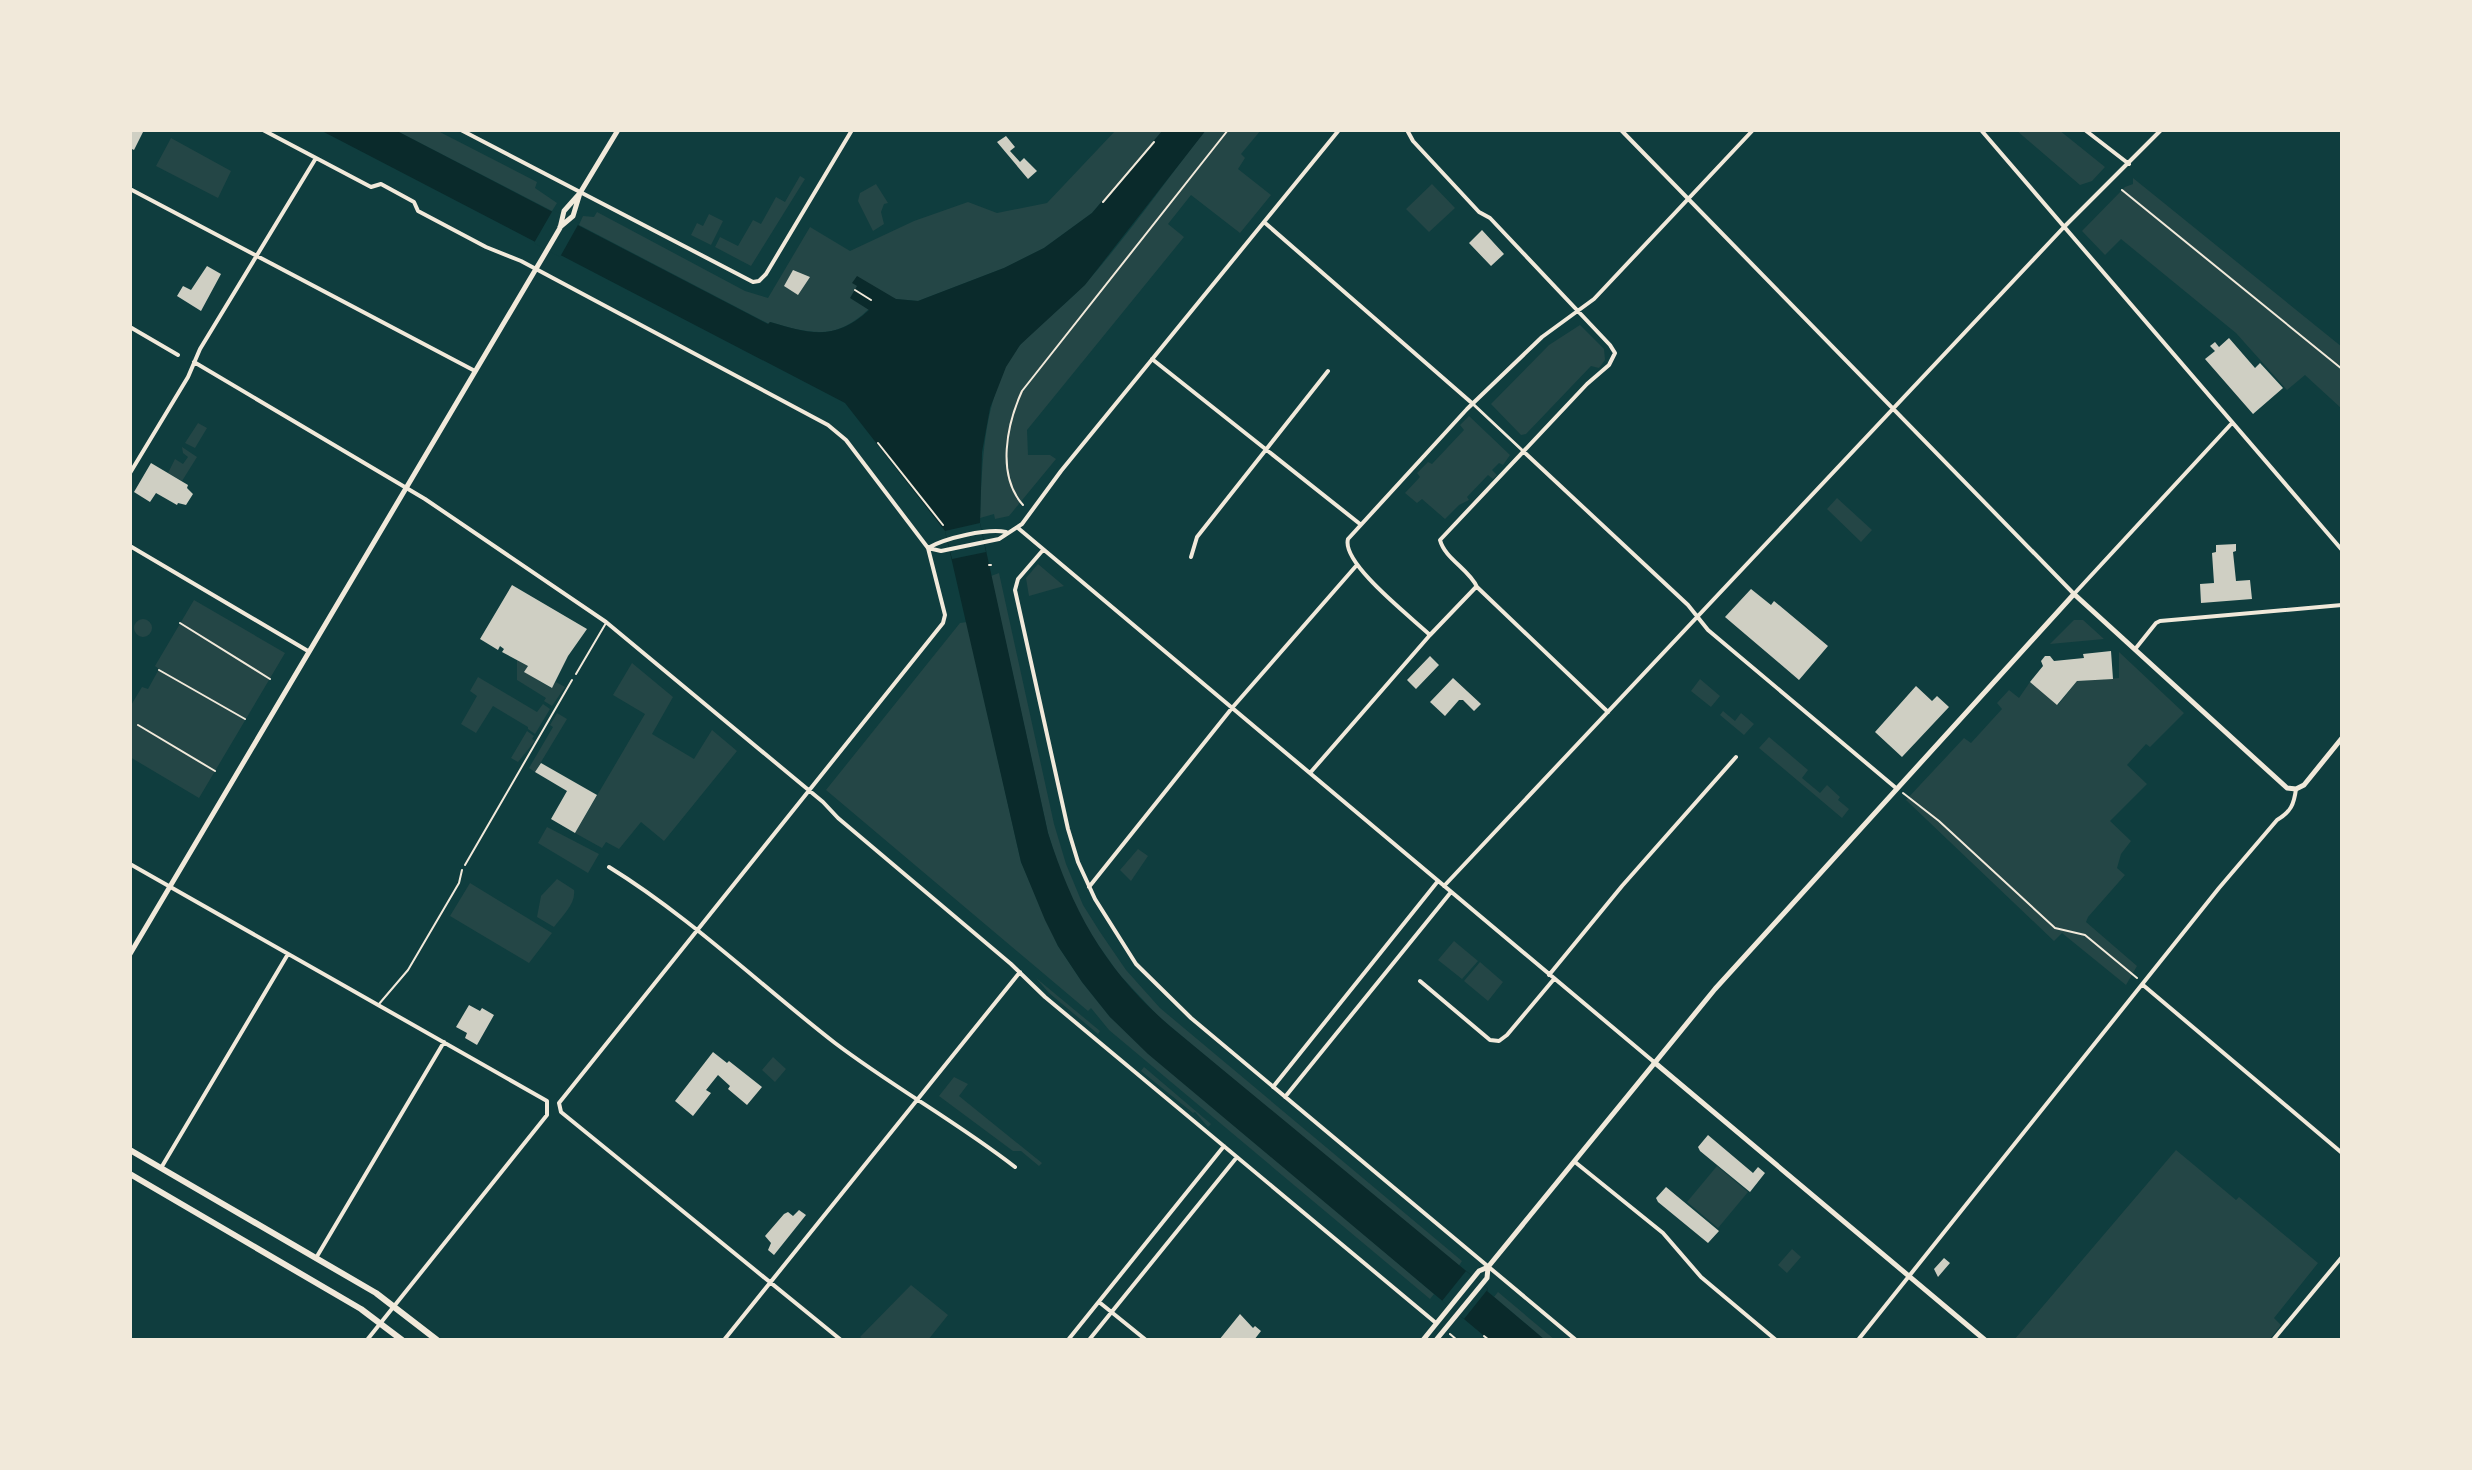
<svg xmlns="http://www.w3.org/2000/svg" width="2472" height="1470" viewBox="0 0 2472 1470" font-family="Manrope,sans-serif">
  <rect width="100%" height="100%" fill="#0f3d3e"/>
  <!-- green -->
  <path fill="#244646" d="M 395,130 L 436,130 L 537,182 L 535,188 L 557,203 L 552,211 Z
    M 1116,130 L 1163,130 L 1092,213 L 1044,248 L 1004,268 L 918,301 L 896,299 L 857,286 L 869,309 C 835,341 812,334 770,322 L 769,324 L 579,225 L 583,216 L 594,217 L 597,212 L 745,291 L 768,298 L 810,227 L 850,251 L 914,221 L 968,202 L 997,213 L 1047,203 Z
    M 1206,130 L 1261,130 L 1241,154 L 1245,158 L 1238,169 L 1271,195 L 1240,233 L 1191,195 L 1168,224 L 1184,237 L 1027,430 L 1028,455 L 1050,455 L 1056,459 L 1009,516 L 995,519 L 994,514 L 980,518 C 982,466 983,415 1005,368 C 1022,332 1059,313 1085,284 C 1128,236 1165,181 1206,130 Z
    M 2016,130 L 2059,130 L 2105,167 L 2092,181 L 2080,185 Z
    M 171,138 L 231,171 L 218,198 L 156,166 Z
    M 800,176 L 805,179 L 751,266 L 715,247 L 720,237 L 738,246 L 753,220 L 761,224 L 776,197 L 785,202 Z
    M 2133,178 L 2342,347 L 2342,409 L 2305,375 L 2287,390 L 2236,333 L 2121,239 L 2105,255 L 2082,231 L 2125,187 L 2133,184 Z
    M 876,184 L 888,203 L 884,204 L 881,212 L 884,224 L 873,231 L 858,201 L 860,193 Z
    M 1432,184 L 1455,208 L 1429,232 L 1406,209 Z
    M 709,214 L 723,221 L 711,245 L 691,235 L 697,223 L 703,226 Z
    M 1580,325 L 1604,349 L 1605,360 L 1599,368 L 1591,366 L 1526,434 L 1521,435 L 1491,404 L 1549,345 Z
    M 1469,416 L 1510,455 L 1503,465 L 1499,463 L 1492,470 L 1497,475 L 1493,479 L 1488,475 L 1467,497 L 1469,500 L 1459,505 L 1445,519 L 1422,499 L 1417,503 L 1405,493 L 1420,477 L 1417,473 L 1428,462 L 1432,464 L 1464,430 L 1460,425 Z
    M 198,423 L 207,428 L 195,448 L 185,443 Z
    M 182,447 L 197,457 L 182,481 L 168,473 L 175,459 L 183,464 L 188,457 L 183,453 Z
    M 1837,498 L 1872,530 L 1861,542 L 1827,509 Z
    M 1038,564 L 1064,586 L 1029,596 L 1026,578 Z
    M 999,573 L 1054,824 L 1066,864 L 1083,905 L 1100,932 L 1126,970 L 1160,1008 L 1462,1261 L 1458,1267 L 1158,1016 L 1118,973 L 1092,936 L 1078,913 L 1061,874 L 1048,833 L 991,576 Z
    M 194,600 L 285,653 L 199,798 L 130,757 L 130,707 L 142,687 L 148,689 L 159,669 L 155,666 Z
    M134 628a9 9 0 1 1 18 0a9 9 0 1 1-18 0Z
    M 2074,620 L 2083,620 L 2104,639 L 2050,644 Z
    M 967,622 L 1021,862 L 1058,946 L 1082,982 L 1110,1017 L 1434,1294 L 1430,1299 L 1109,1030 L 1091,1008 L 1088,1011 L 826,790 L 960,623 Z
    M 2119,652 L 2184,713 L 2150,747 L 2146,744 L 2127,765 L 2147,784 L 2110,821 L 2131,841 L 2121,854 L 2117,868 L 2125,875 L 2088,917 L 2086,922 L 2137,966 L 2126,985 L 2062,933 L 2054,941 L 1906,800 L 1964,738 L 1971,743 L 2002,709 L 1997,703 L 2009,690 L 2019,698 L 2030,682 L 2058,705 L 2077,681 L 2119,678 Z
    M 517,660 L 528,666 L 525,672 L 551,688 L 556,682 L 565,687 L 552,706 L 544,701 L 546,698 L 517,680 Z
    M 632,663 L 673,697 L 652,734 L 694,759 L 712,730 L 737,751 L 664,841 L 641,822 L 619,849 L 606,842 L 602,848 L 575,833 L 645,714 L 613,695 Z
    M 478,677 L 537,712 L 543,704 L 550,709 L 535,734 L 528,729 L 528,727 L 493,706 L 476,733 L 461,724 L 477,696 L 470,691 Z
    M 1700,679 L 1720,696 L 1711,707 L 1691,691 Z
    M 1723,711 L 1735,721 L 1741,713 L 1754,724 L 1744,735 L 1720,715 Z
    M 557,713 L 567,719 L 535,772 L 529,768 L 553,727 L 550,725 Z
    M 527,731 L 534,736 L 532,739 L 535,741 L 518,762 L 511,758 Z
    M 1769,737 L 1808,770 L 1802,778 L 1820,793 L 1827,785 L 1840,797 L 1838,800 L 1849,809 L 1842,818 L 1759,748 Z
    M 547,827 L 599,854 L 588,873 L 538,843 Z
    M 1138,849 L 1148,856 L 1131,881 L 1120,870 Z
    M 557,879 L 574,890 C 576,904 562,916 554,927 L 537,917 L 541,896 Z
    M 470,883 L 552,933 L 529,963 L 450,916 Z
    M 1454,941 L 1478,961 L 1462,979 L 1438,960 Z
    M 1480,962 L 1503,982 L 1488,1001 L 1464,981 Z
    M 1036,978 L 1100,1031 L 1098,1034 L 1049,993 Z
    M 773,1057 L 786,1069 L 775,1082 L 762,1070 Z
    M 1144,1067 L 1211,1124 L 1208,1127 L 1195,1112 L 1193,1113 L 1141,1071 Z
    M 954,1077 L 968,1084 L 959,1096 L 1042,1163 L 1039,1166 L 1021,1151 L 1013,1151 L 939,1096 Z
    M 2176,1150 L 2236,1200 L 2239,1197 L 2318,1263 L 2274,1318 L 2281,1325 L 2269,1340 L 2014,1340 Z
    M 1717,1166 L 1748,1192 L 1718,1228 L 1687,1202 Z
    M 1792,1249 L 1801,1257 L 1787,1273 L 1778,1265 Z
    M 911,1285 L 948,1315 L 928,1340 L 864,1340 L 860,1337 Z
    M 1498,1292 L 1555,1340 L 1545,1340 L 1494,1297 Z"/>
  <!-- water -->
  <path fill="#0a2a2b" d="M 320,130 L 395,130 L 768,324 L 770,322 C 811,334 835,341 869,310 L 850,298 L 857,286 L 852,283 L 857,276 L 896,299 L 918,301 L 1004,268 L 1044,248 L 1092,213 L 1163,130 L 1206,130 L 1085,285 L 1020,345 L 1006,367 L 990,408 L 982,452 L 980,523 L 1048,833 C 1074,914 1106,971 1171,1027 L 1488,1289 L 1487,1291 L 1545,1340 L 1489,1340 L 1148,1054 L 1110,1017 L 1082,982 L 1058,946 L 1045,920 L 1021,862 L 945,531 L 845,403 Z"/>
  <!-- pier -->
  <path fill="#0f3d3e" d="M 553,210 L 579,223 L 560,257 L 534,243 Z
    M 980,523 L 986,552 L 952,559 L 945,531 Z
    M 1466,1271 L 1488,1289 L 1464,1319 L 1442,1301 Z"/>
  <!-- building -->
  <path fill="#cfcfc3" d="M 130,130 L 144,130 L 134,150 L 130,148 Z
    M 1006,136 L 1015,147 L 1010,151 L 1020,162 L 1024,158 L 1037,171 L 1028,179 L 997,142 Z
    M 1482,230 L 1504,254 L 1491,266 L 1469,243 Z
    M 207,266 L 221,274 L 201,311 L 177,296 L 183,286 L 191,290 Z
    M 793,270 L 810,277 L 798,295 L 784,286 Z
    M 2229,338 L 2255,368 L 2260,363 L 2283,388 L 2253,414 L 2205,359 L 2215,351 L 2210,346 L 2215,342 L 2219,347 Z
    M 151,463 L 188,485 L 187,488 L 193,494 L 186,505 L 178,503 L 177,505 L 156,493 L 150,502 L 134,492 Z
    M 2236,544 L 2236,551 L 2233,552 L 2236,581 L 2250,580 L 2252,599 L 2201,603 L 2200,584 L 2214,583 L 2212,553 L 2216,552 L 2216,545 Z
    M 512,585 L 587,629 L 568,656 L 552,688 L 524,672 L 528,666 L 502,652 L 504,649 L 500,646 L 498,650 L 480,639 Z
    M 1751,589 L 1771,605 L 1774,601 L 1828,646 L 1799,680 L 1725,617 Z
    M 2111,651 L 2113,679 L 2077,681 L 2057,705 L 2030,682 L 2043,666 L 2041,661 L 2045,656 L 2050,656 L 2054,661 L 2084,658 L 2083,654 Z
    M 1430,656 L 1439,665 L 1416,689 L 1407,680 Z
    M 1453,678 L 1481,704 L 1474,711 L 1463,700 L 1459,700 L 1445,716 L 1430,702 Z
    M 1916,686 L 1932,701 L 1937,696 L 1949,707 L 1902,757 L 1875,732 Z
    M 541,763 L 597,795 L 575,833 L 551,819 L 567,791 L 535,772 Z
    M 469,1005 L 480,1011 L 482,1008 L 494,1015 L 477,1045 L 465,1038 L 467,1033 L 456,1027 Z
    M 713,1052 L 727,1063 L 729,1061 L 762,1087 L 747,1105 L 728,1089 L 730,1086 L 718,1075 L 706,1090 L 711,1093 L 693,1116 L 675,1101 Z
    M 1708,1135 L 1753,1173 L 1758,1167 L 1765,1173 L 1750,1192 L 1700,1151 L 1698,1147 Z
    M 1666,1187 L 1719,1231 L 1708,1243 L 1658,1202 L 1656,1198 Z
    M 799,1210 L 806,1215 L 774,1255 L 768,1250 L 771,1243 L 765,1236 L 784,1214 L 788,1212 L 793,1216 Z
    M 1944,1258 L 1950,1263 L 1938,1277 L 1934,1269 Z
    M 1240,1314 L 1253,1328 L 1255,1326 L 1261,1331 L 1254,1340 L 1219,1340 Z"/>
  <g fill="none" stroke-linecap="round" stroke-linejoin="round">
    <!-- path -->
    <path stroke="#f1e9da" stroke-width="2" d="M 2122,190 L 2342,369
      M 1103,202 L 1154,142
      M 855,290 L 871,300
      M 878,443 L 943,525
      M 1023,505 C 996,475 1007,424 1022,391 L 1228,130
      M 989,565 L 991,565
      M 180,623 L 270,679
      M 159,670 L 245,719
      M 138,725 L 215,771
      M 1903,793 L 1939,821 L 2055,928 L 2085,935 L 2137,978
      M 465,865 L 572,680
      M 1450,1334 L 1457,1340
      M 1484,1336 L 1489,1340"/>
    <!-- service -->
    <path stroke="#f1e9da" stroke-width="2" d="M 576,674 L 606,623
      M 379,1004 L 408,970 L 459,883 L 462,870"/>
    <!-- pedestrian -->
    <path stroke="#f1e9da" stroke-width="3" d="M 1473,404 L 1523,451"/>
    <!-- minor -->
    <path stroke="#f1e9da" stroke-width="4" d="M 263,130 L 371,187 L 381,184 L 414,202 L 418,211 L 486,247 L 521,261 L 828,425 L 846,440 L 928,548 L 945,615 L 943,623 L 559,1103 L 561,1112 L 841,1340
      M 461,130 L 753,282 L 759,281 L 766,274 L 852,130
      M 1407,130 L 1413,141 L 1479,212 L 1490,218 L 1610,345 L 1615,353 L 1609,365 L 1587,384 L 1440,540 C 1445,559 1469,569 1477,587 L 1608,712
      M 1621,130 L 2074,594 L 2232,423
      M 1981,130 L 2342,550
      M 2085,130 L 2129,164
      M 130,189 L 475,371
      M 1264,222 L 1473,404
      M 130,327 L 178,355
      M 1152,359 L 1360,524
      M 194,362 L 425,499 L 606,622 L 823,802 L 838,818 L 1011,964 L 1045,997 L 1436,1323
      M 1524,452 L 1688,605 L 1708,630 L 1896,788
      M 130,473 L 188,377 L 200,349 L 316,158
      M 1018,528 L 1654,1062
      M 130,546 L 308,651
      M 928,548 L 941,551 L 999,539 L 1022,524 L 1061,471 L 1339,130
      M 928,548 C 945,538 988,528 1006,532
      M 1043,550 L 1018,579 L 1015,590 L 1068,829 L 1078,862 L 1095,899 L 1136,964 L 1191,1018 L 1576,1340
      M 1191,557 L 1197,537 L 1328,371
      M 1430,635 C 1411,617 1341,563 1348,539 L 1467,409 L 1542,337 L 1594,299 L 1753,130
      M 2136,648 L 2156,623 L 2160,621 L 2342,605
      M 1310,773 L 1430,635 L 1476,587
      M 130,864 L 547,1101 L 547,1115 L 367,1340
      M 609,867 C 690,917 759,984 835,1043 C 893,1087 957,1122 1015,1167
      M 1444,886 L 2064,227 L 2161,130
      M 1089,887 L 1232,708 L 1356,566
      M 1549,975 L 1622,886 L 1736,757
      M 1420,981 L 1490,1040 L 1499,1041 L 1507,1035 L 1554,979
      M 2143,985 L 2342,1153
      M 1273,1087 L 1438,881
      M 1285,1097 L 1451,892
      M 1575,1162 L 1663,1233 L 1701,1277 L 1776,1340
      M 161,1168 L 288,954
      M 316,1258 L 444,1042
      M 1099,1302 L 1146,1340
      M 724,1340 L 1020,972
      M 1068,1340 L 1224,1146
      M 1089,1340 L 1237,1157
      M 1858,1340 L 2219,888 L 2277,820 C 2291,812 2294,804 2296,789
      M 2273,1340 L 2342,1257"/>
    <!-- tertiary -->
    <path stroke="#f1e9da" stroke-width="5" d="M 560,227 L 573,216 L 580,193 L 618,130
      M 130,954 L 543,257 L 560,228 L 564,211 L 580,193
      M 1654,1062 L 1985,1340
      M 1423,1340 L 1479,1271 L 1488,1267 L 1715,989 L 2074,594 L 2287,788 L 2296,789 L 2304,785 L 2342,738
      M 1436,1340 L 1487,1278 L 1488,1268"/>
    <!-- secondary -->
    <path stroke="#f1e9da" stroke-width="6" d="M 130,1150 L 376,1293 L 437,1340
      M 130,1174 L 361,1309 L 402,1340"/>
  </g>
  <!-- border -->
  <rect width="2472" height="1470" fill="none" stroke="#f1e9da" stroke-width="264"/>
</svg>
